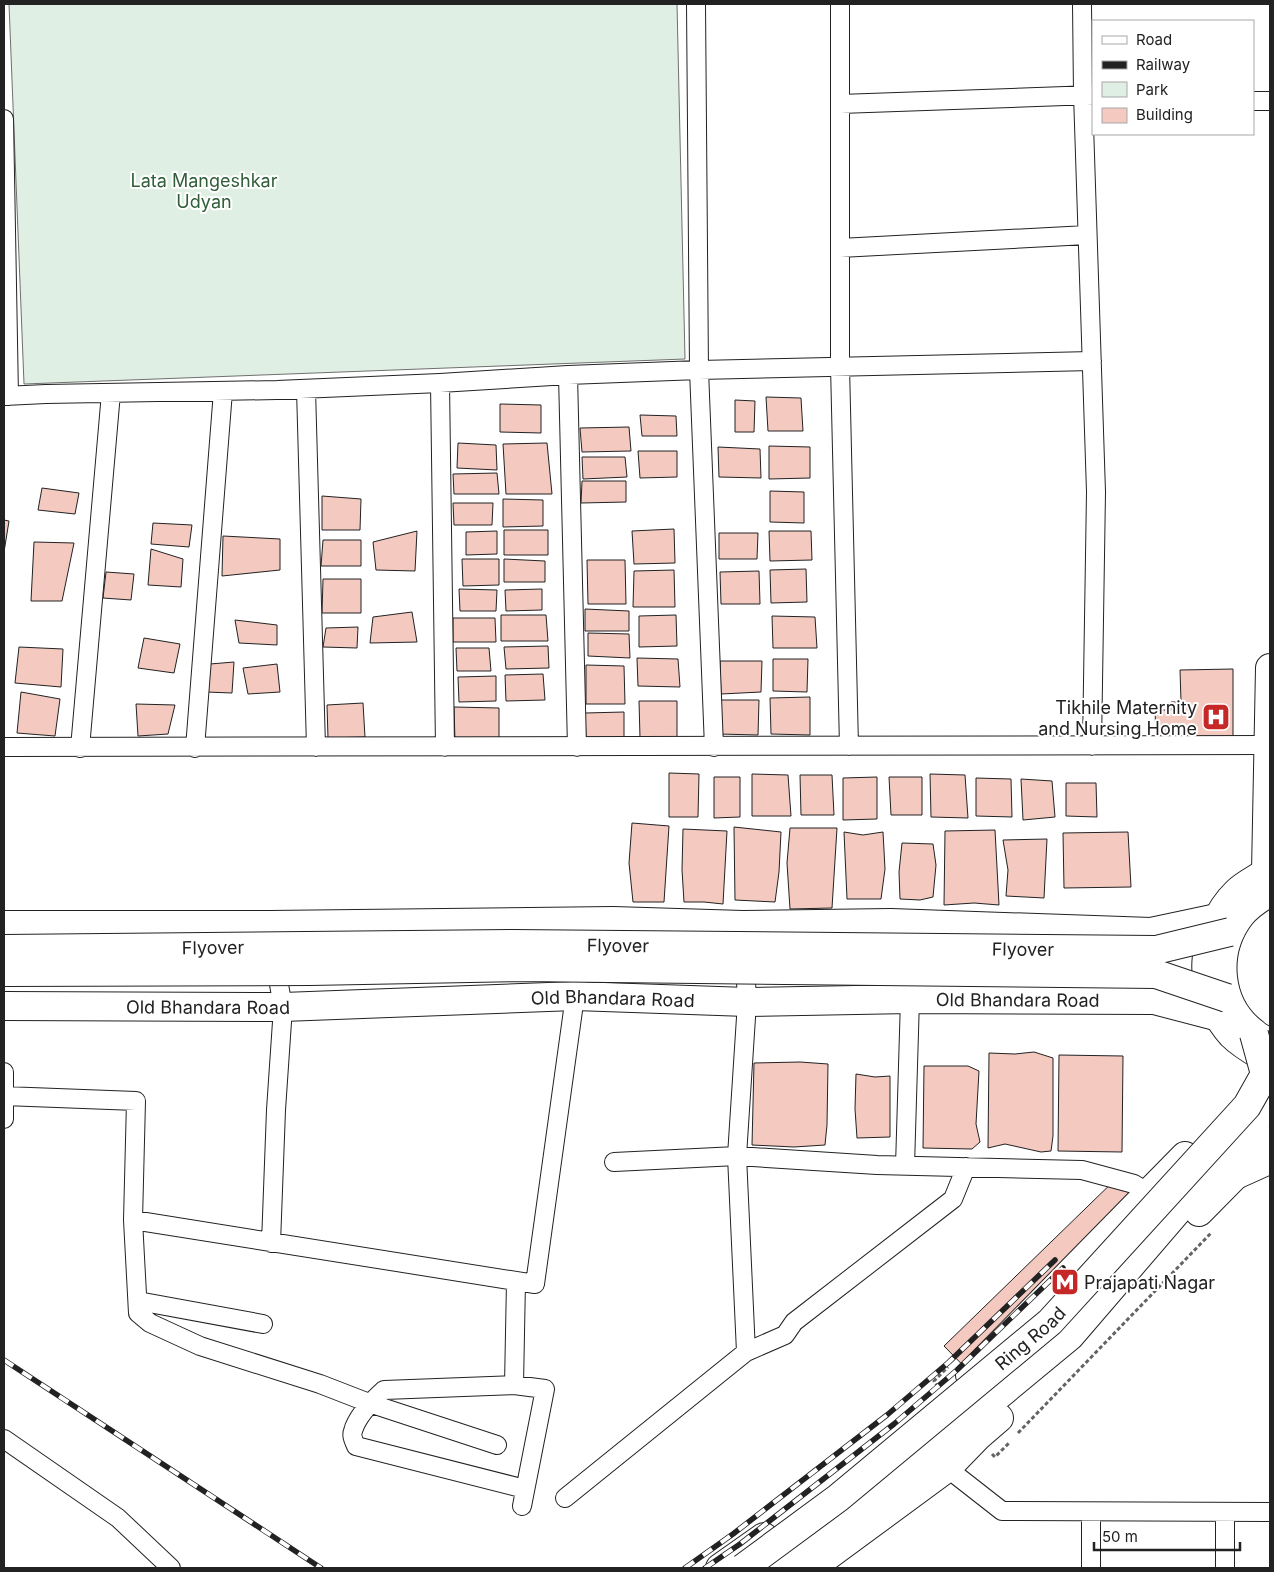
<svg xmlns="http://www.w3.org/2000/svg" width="1274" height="1572" viewBox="0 0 1274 1572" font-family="Inter,sans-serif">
  <rect width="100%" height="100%" fill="#fff"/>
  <!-- green -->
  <path fill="#e0efe3" stroke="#6f6f6f" d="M 9,4 L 677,4 L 685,359 L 24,384 Z"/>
  <!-- building -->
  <path fill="#f3c9c0" stroke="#222" d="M 766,397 L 801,398 L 803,431 L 768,431 Z
    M 735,400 L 755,401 L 754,432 L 735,432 Z
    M 500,404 L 541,405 L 541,433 L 500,432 Z
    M 640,415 L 676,416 L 677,436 L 642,436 Z
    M 629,427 L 631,451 L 582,452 L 580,428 Z
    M 458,443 L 496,445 L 497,470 L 457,468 Z
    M 547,443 L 552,494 L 506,494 L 503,444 Z
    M 769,446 L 810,447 L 810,478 L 769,479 Z
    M 718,447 L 760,449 L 761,478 L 719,477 Z
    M 638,451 L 677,451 L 677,477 L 640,478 Z
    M 582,457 L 625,457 L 627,477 L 583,479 Z
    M 497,473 L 499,494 L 454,494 L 453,474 Z
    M 582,481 L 626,481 L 626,502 L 581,503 Z
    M 42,488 L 79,493 L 75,514 L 38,510 Z
    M 770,491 L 804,492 L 804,523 L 770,522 Z
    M 322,496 L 361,499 L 360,530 L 322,530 Z
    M 503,499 L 543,500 L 543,526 L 503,527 Z
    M 453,503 L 493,503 L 492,525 L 454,525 Z
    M 4,520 L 9,521 L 4,552 Z
    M 153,523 L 192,525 L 189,547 L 151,544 Z
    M 674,529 L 675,563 L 634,564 L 632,531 Z
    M 504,530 L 548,530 L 548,555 L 504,555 Z
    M 417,531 L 415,571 L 376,570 L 373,542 Z
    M 497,531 L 497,554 L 466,555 L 466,532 Z
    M 769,531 L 811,531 L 812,560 L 770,561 Z
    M 719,533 L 758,533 L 757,559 L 719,559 Z
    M 223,536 L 280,539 L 280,570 L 222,576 Z
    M 323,540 L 361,540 L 361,566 L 321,566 Z
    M 34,542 L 74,543 L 62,601 L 31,601 Z
    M 151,549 L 183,559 L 181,587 L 148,585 Z
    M 462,559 L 499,559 L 499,585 L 463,586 Z
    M 504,559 L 545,561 L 545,582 L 504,582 Z
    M 587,560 L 625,560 L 626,604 L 588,604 Z
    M 806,569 L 807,602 L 771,603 L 770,570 Z
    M 674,570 L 675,607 L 633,607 L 634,571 Z
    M 759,571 L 760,604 L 721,604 L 720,572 Z
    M 106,572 L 134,574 L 131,600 L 103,598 Z
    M 323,579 L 361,579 L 361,613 L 322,613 Z
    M 459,589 L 497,590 L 496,611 L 460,611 Z
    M 542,589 L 542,610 L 506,611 L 505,590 Z
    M 585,609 L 629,611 L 629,631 L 585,631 Z
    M 412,612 L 417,642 L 370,643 L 373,617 Z
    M 501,615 L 546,615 L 548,641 L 501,641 Z
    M 676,615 L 677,646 L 639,647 L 639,616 Z
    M 772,616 L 815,617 L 817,648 L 773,648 Z
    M 453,618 L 495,618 L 496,642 L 453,642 Z
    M 235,620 L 277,625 L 277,645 L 239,643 Z
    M 358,627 L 357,648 L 323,647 L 326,628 Z
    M 588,633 L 629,634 L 630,658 L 588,656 Z
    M 144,638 L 180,644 L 174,673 L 138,668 Z
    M 548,646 L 549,668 L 506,669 L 504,647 Z
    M 19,647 L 63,649 L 61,687 L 15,683 Z
    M 456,648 L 489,648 L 491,671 L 457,671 Z
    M 637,658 L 678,659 L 680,687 L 638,686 Z
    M 773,659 L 808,659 L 807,692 L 773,691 Z
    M 720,661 L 762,661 L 761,692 L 721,694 Z
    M 234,662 L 232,693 L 206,692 L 210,664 Z
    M 277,664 L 280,692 L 248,694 L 243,668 Z
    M 586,665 L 624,666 L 625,704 L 586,704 Z
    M 1233,669 L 1233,737 L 1156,738 L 1155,710 L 1171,710 L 1171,702 L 1181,702 L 1180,670 Z
    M 543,674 L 545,700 L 506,701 L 505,675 Z
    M 496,676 L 496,701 L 459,702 L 458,677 Z
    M 21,692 L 60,699 L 55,736 L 17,733 Z
    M 810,697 L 810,735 L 771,734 L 770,698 Z
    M 719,700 L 759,700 L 758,735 L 719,734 Z
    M 639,701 L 677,701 L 677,737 L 640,738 Z
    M 363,703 L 365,737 L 328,738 L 327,705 Z
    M 136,704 L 175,705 L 168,734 L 138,736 Z
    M 454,707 L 499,708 L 499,742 L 455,742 Z
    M 624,712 L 624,739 L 586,739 L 585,713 Z
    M 669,773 L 699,774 L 698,817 L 669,817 Z
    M 752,774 L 788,775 L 791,816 L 752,816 Z
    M 930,774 L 965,775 L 968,818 L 931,817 Z
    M 800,775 L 832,775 L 834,815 L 801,815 Z
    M 714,777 L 740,777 L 740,817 L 714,818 Z
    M 877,777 L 877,819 L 843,820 L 843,778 Z
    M 889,777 L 922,777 L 922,815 L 891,815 Z
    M 976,778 L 1011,779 L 1012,817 L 976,816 Z
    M 1021,779 L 1052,781 L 1055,817 L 1023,820 Z
    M 1066,783 L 1096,783 L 1097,817 L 1066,816 Z
    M 632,823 L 669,826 L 664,902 L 633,902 L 629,863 Z
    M 734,827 L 781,832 L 779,872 L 775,902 L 735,900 Z
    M 790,828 L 837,828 L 832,908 L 790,909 L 787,863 Z
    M 683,829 L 727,831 L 723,904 L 704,902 L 684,902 L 682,870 Z
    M 995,830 L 999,905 L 974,903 L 944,905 L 945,831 Z
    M 844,832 L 863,835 L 883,832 L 885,869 L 881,899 L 847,899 Z
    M 1128,832 L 1131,887 L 1064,888 L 1063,833 Z
    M 1047,839 L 1044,898 L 1006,896 L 1008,870 L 1003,840 Z
    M 902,843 L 933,844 L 936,865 L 933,897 L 920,900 L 900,899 L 899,872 Z
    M 1034,1052 L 1053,1058 L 1053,1136 L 1051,1151 L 1041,1152 L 1005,1144 L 988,1148 L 989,1053 L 1015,1054 Z
    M 1059,1055 L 1123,1056 L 1122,1152 L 1058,1151 Z
    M 800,1062 L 828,1064 L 827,1125 L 825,1145 L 794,1147 L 752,1145 L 754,1063 Z
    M 924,1066 L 968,1066 L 979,1071 L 976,1124 L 980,1142 L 972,1149 L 923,1148 Z
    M 856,1074 L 875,1077 L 890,1076 L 890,1137 L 857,1138 L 855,1109 Z
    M 1122,1173 L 1170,1223 L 992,1395 L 944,1346 Z"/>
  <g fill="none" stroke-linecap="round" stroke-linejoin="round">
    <defs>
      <path id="street" d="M 840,4 L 840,366 L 849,746
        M 1082,4 L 1083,94 L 1096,492 L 1092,746
        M 1253,101 L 1270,101
        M 840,104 L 1093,95
        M 4,119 L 9,396
        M 840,248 L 1087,235
        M 568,375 L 577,747
        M 440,383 L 445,747
        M 306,389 L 316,747
        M 4,396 L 46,394 L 277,390 L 440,383 L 568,375 L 699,370 L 696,4
        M 4,747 L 1269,745
        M 714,747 L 699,370 L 1092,361
        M 80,748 L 111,393
        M 195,748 L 223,391
        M 4,1072 L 4,1119
        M 4,1096 L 136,1101 L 133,1220 L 535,1284 L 575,996 L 578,987
        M 614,1162 L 737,1156 L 877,1165 L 1082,1170 L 1134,1184 L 1149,1193
        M 905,1166 L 910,999
        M 1239,1179 L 1270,1165
        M 133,1220 L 138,1313 L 150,1323 L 200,1346 L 320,1384 L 369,1403 L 497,1445
        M 271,1243 L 276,1110 L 283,1007 L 275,962
        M 516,1281 L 514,1385 L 545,1389 L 522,1506
        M 138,1301 L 263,1324
        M 746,1352 L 785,1335 L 794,1322 L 953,1199 L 966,1167
        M 514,1385 L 384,1390 C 373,1400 357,1416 353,1431 C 351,1436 354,1441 356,1446 L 525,1489
        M 4,1439 L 118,1518 L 171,1568
        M 947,1468 L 1002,1511 L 1270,1512
        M 565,1498 L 746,1352 L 737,1156 L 747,1002 L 745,960
        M 1091,1512 L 1091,1568
        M 1225,1513 L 1225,1568"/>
      <g id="primary">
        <path d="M 1270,871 L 1266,872 C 1257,879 1245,884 1237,892 C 1199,929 1195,995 1232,1035 C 1243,1046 1257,1053 1270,1061"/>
        <path d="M 4,925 L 269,925 L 613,921 L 743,925 L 891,923 L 1151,932 L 1217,918"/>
        <path id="s1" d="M 4,1006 L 283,1007 L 575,996 L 747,1002 L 910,999 L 1154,1000 L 1219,1017"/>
        <path d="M 1199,1212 L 1270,1140"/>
        <path d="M 970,1375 L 1185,1156"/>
        <path d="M 720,1568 L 764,1537"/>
        <path d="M 775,1568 L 897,1479 L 1070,1336 L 1270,1103"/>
        <path d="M 811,1568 L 947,1468 L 977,1437 L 999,1418"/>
      </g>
      <path id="highway" d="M 1266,872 L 1270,668
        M 1270,892 C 1259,899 1248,905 1240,916 C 1213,952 1217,1005 1254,1033 C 1258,1037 1265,1040 1270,1043"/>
    </defs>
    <!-- street casing -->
    <use href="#street" stroke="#222" stroke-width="20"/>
    <!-- primary casing -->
    <use href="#primary" stroke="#222" stroke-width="30"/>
    <!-- highway casing -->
    <use href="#highway" stroke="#222" stroke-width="30"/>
    <!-- path -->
    <path stroke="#646464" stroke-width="3" stroke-dasharray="4 2.5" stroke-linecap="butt" d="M 938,1387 L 934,1381 L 948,1367
      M 1018,1433 L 1212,1232
      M 992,1454 L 995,1457 L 1009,1443"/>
    <!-- street -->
    <use href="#street" stroke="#fff" stroke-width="18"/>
    <!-- primary -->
    <use href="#primary" stroke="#fff" stroke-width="28"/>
    <!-- highway -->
    <use href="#highway" stroke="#fff" stroke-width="28"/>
    <defs>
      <path id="rail" d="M 4,1360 L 321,1568
        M 685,1568 L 733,1534 L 887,1415 L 949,1362 L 1055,1260
        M 705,1568 L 740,1544 L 894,1424 L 957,1370 L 1063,1268"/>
    </defs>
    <!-- rail casing -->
    <use href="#rail" stroke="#222" stroke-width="5.5"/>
    <!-- rail -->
    <use href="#rail" stroke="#fff" stroke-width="4" stroke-dasharray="11" stroke-linecap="butt"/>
    <defs>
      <g id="primary-bridge">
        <path id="s2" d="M 743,1568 L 838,1498 L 1050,1322 L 1247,1106 L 1265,1074 L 1254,1034"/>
      </g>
      <g id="highway-bridge">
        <path id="s3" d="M 4,949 L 513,944 L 1156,950 L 1230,932"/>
        <path d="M 4,972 L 310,971 L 521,967 L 1156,974 L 1227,998"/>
      </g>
    </defs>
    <!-- primary-bridge casing -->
    <use href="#primary-bridge" stroke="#222" stroke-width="30" stroke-linecap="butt"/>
    <!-- highway-bridge casing -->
    <use href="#highway-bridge" stroke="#222" stroke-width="30" stroke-linecap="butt"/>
    <!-- primary-bridge -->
    <use href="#primary-bridge" stroke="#fff" stroke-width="28"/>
    <!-- highway-bridge -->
    <use href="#highway-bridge" stroke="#fff" stroke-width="28"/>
  </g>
  <!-- icons -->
  <defs>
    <symbol id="hospital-square" viewBox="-11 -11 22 22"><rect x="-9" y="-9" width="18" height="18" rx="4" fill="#c62828" stroke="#fff"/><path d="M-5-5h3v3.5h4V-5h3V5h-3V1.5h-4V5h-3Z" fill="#fff"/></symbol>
    <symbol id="metro-square" viewBox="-11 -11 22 22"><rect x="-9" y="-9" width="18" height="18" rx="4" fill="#c62828" stroke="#fff"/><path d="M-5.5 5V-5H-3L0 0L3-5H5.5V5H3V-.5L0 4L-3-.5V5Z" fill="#fff"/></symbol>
  </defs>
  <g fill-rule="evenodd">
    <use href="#hospital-square" x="1200" y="701" width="32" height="32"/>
    <use href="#metro-square" x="1049" y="1266" width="32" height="32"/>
  </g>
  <g text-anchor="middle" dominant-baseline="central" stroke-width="4" stroke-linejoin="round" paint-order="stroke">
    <!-- park labels -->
    <g font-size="18" fill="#2f5e38" stroke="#fff">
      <text x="204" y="180">Lata Mangeshkar<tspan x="204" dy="21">Udyan</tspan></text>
    </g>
    <!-- poi labels -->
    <g font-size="18" fill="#222" stroke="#fff" text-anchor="end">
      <text x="1197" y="707">Tikhile Maternity<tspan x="1197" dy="21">and Nursing Home</tspan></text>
      <text x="1084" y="1282" text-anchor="start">Prajapati Nagar</text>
    </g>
    <!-- street labels -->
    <g font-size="18" fill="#222" stroke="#fff">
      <text stroke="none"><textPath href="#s3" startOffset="614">Flyover</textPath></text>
      <text stroke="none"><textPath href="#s3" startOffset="209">Flyover</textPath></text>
      <text stroke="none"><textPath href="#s3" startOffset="1019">Flyover</textPath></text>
      <text stroke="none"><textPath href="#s1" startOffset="609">Old Bhandara Road</textPath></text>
      <text stroke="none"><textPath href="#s1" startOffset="1014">Old Bhandara Road</textPath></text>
      <text stroke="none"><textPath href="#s1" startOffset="204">Old Bhandara Road</textPath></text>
      <text stroke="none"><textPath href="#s2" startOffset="368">Ring Road</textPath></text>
    </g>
  </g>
  <!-- border -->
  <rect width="1274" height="1572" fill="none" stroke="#222222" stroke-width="10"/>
  <!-- legend -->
  <rect x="1092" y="20" width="162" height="115" fill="#ffffff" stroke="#a7a7a7"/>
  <rect x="1102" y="36" width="25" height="8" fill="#ffffff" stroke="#a7a7a7"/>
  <text x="1136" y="45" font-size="15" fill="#222222">Road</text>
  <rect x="1102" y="61" width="25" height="8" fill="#222222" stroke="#a7a7a7"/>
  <text x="1136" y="70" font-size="15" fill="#222222">Railway</text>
  <rect x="1102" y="82" width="25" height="15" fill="#e0efe3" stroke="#a7a7a7"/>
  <text x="1136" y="95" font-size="15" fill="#222222">Park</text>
  <rect x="1102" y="108" width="25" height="15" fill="#f3c9c0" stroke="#a7a7a7"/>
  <text x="1136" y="120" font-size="15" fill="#222222">Building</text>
  <!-- scale -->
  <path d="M1094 1542v8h146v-8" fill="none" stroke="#222222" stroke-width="2.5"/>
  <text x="1102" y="1542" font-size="15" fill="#222222" stroke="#ffffff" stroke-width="4" paint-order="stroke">50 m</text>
</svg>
